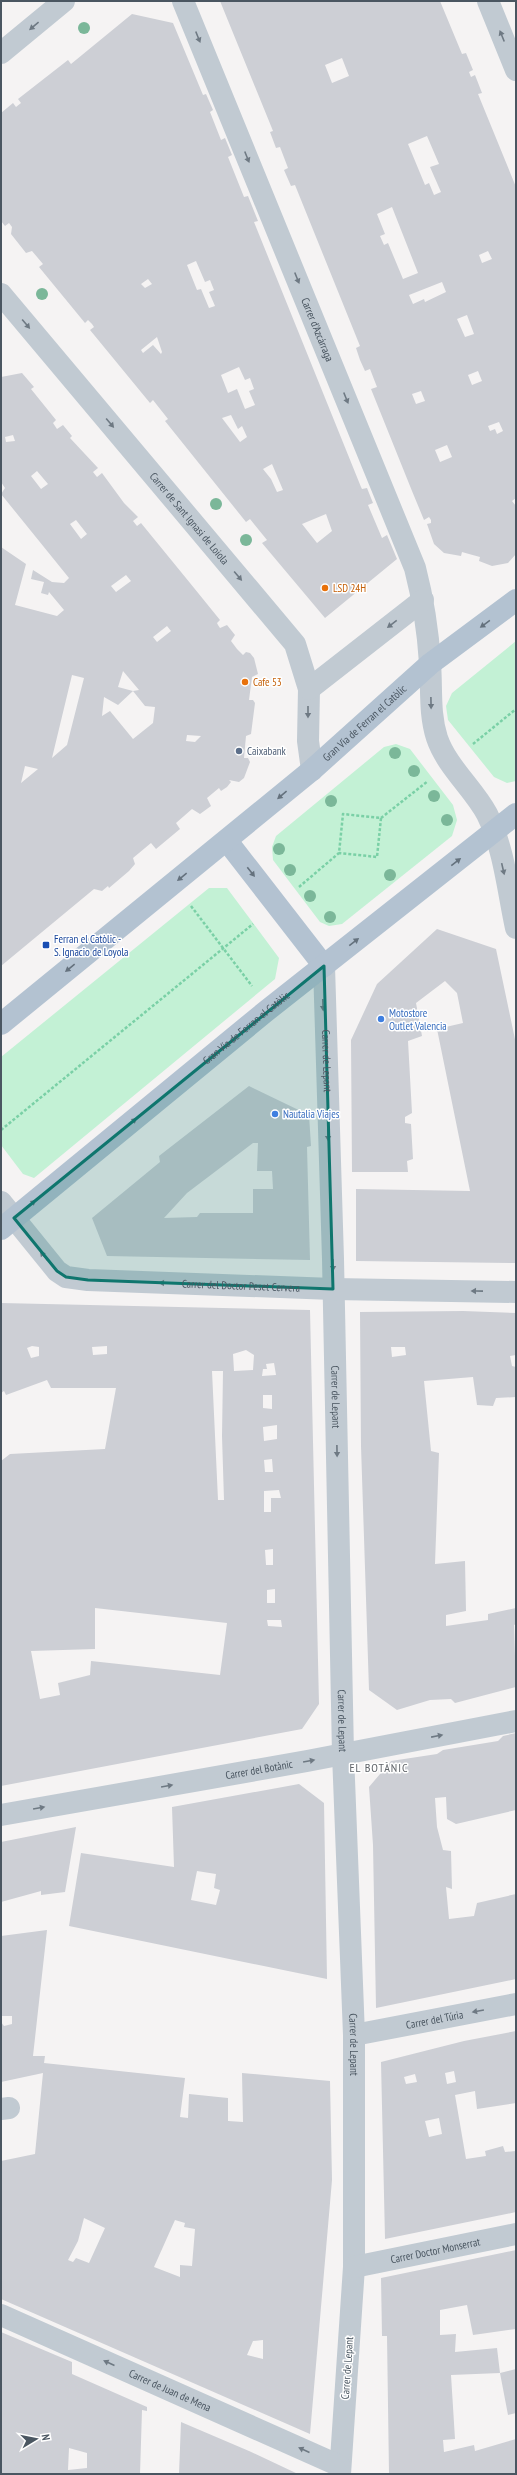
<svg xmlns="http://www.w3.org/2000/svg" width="517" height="2475" viewBox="0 0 517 2475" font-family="'PT Sans Narrow',sans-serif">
  <rect width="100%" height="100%" fill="#f5f3f3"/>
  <!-- green -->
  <path fill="#c3f1d5" d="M 516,641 L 516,781 L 507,783 L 494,777 L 448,720 L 446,706 L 452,693 Z
    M 396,744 L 410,749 L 453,805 L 457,820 L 452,836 L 342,924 L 329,926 L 320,922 L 273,860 L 272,847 L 276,836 L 384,747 Z
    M 209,888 L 227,888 L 279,958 L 275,979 L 34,1178 L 23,1174 L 1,1145 L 1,1057 Z"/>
  <!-- building -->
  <path fill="#cdcfd5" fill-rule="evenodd" d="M 220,1 L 440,1 L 462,54 L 466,53 L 473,70 L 469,72 L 471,77 L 475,75 L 482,93 L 478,94 L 516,187 L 516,498 L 512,501 L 516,506 L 516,554 L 508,563 L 492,566 L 479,561 L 480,557 L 469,554 L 462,552 L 461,556 L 444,553 L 434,544 L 427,524 L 431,523 L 431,520 L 429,517 L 424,520 L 412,491 L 371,389 L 377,387 L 370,369 L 365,371 L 360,360 L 356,348 L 360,346 L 295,185 L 291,186 L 284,170 L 288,168 L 280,147 L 276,148 L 270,132 L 273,131 L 271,126 ZM 342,58 L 349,76 L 332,83 L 325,65 ZM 427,136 L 439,164 L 430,167 L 441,192 L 434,195 L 429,183 L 425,185 L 408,144 ZM 392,207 L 418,273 L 403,279 L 388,243 L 384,245 L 380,236 L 385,234 L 377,214 ZM 488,251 L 492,259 L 482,263 L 479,255 ZM 442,282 L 446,292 L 425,302 L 424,299 L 413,304 L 409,295 ZM 467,315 L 474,334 L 465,337 L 457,319 ZM 478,371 L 482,381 L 472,385 L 468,375 ZM 421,391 L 425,401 L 416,404 L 412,394 ZM 499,422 L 503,431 L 497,434 L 495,429 L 490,431 L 488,426 ZM 447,445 L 452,457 L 440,462 L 435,450 Z
    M 132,14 L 173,23 L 203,95 L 206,94 L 213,110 L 210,112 L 221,140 L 225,138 L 232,155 L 228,157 L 244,197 L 248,196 L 258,221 L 254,222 L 361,487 L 362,489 L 367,488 L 373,503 L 368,505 L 382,538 L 387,535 L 397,559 L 325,618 L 262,543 L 267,540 L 250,519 L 246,522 L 165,421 L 168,419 L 153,400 L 150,403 L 90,330 L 94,327 L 92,324 L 88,320 L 85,323 L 39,267 L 43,264 L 32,251 L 26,253 L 11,234 L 12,227 L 9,223 L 5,226 L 1,221 L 1,113 L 13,103 L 16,107 L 21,103 L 18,99 L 68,60 L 71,64 ZM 196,261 L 205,282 L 210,280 L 214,290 L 209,292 L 215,306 L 209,308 L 201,289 L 197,290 L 187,265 ZM 148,279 L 152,284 L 145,288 L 141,284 ZM 157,337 L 162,352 L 161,354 L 153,345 L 143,353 L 141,350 ZM 239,367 L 245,380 L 250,378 L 254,389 L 249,391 L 255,405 L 245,409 L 237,389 L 228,393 L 221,375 ZM 231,415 L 238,429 L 242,426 L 247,437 L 240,442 L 222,418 ZM 272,464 L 283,490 L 277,492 L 271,479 L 263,469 ZM 326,514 L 332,531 L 317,543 L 302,524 Z
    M 22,373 L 34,387 L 31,389 L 56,420 L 53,423 L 57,429 L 63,425 L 72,436 L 70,438 L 98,468 L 93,472 L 97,477 L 102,473 L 124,503 L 138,517 L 133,521 L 137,526 L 141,523 L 190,583 L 220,620 L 217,623 L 218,625 L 220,628 L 227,625 L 235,635 L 231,641 L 237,649 L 243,655 L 246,652 L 250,653 L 254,658 L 258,674 L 252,677 L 249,700 L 253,700 L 255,703 L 251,734 L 246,736 L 244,758 L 248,758 L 250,762 L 244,778 L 239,782 L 229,780 L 231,782 L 227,787 L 221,791 L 219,788 L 207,798 L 211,806 L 200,814 L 192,809 L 176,823 L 180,829 L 156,849 L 151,843 L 133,858 L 135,864 L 129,871 L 109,888 L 108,886 L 102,891 L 94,889 L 1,966 L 1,547 L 26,564 L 15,605 L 57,616 L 64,610 L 49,592 L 48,595 L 41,593 L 44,582 L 31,579 L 33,570 L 52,582 L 64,583 L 69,578 L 1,494 L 5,488 L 1,482 L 1,377 ZM 13,435 L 15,441 L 6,442 L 5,437 ZM 37,471 L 48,484 L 41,489 L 31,476 ZM 76,520 L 87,534 L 81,539 L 70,524 ZM 126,575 L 131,581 L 116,592 L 111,586 ZM 167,626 L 171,631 L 157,642 L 153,637 ZM 123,671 L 139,690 L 133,691 L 118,687 ZM 72,675 L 84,678 L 67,745 L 52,758 ZM 133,691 L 145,706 L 155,707 L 153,723 L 133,739 L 110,711 L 102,716 L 104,697 L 118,705 ZM 187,735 L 201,736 L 195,742 L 186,741 ZM 25,766 L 38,769 L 21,783 Z
    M 437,929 L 496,949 L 516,1044 L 516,1263 L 356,1261 L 356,1189 L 470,1191 L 437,1029 L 463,1023 L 457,993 L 445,981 L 416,1003 L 422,1036 L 408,1041 L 412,1113 L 405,1117 L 405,1123 L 411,1124 L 413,1159 L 407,1161 L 408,1172 L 352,1172 L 351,1040 L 377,984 Z
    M 249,1086 L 309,1115 L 311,1146 L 307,1147 L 310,1260 L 107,1256 L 92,1218 L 160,1162 L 159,1156 ZM 253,1143 L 258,1143 L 257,1171 L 272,1171 L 273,1189 L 253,1189 L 253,1213 L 200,1213 L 197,1217 L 164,1218 L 187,1193 Z
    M 1,1303 L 310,1310 L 319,1704 L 302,1729 L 1,1786 L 1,1461 L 10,1454 L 105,1449 L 116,1388 L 51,1388 L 47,1380 L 6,1395 L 4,1391 L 1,1393 ZM 32,1346 L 39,1347 L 39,1356 L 31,1358 L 27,1348 ZM 107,1346 L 107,1354 L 93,1355 L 92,1347 ZM 246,1350 L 254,1355 L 253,1370 L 234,1371 L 233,1354 ZM 274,1363 L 276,1375 L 262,1376 L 263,1369 L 267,1369 L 266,1364 ZM 212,1371 L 223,1371 L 222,1436 L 224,1500 L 218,1500 ZM 263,1395 L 272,1395 L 272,1409 L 263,1408 ZM 277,1425 L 277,1439 L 264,1441 L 263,1427 ZM 272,1459 L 273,1472 L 265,1472 L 264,1460 ZM 279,1490 L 281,1498 L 271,1498 L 271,1512 L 264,1512 L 264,1491 ZM 273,1549 L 273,1565 L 266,1565 L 265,1550 ZM 275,1589 L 275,1603 L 267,1603 L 267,1590 ZM 95,1608 L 227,1623 L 220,1675 L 91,1661 L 90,1675 L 58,1683 L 60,1695 L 40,1699 L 31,1651 L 95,1649 ZM 267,1620 L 281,1620 L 282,1627 L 268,1626 Z
    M 463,1311 L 516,1313 L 516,1355 L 510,1356 L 512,1366 L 516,1367 L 516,1397 L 496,1398 L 493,1406 L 477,1405 L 473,1377 L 424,1381 L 431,1451 L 439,1453 L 435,1564 L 465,1561 L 466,1611 L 446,1615 L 446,1626 L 488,1620 L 488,1614 L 516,1608 L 516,1624 L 514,1625 L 516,1687 L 455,1703 L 451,1699 L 430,1700 L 397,1710 L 369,1690 L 361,1446 L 360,1312 ZM 391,1347 L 405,1347 L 406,1355 L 392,1357 Z
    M 516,1733 L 516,1810 L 456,1824 L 447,1819 L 446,1797 L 435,1798 L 437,1827 L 443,1850 L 451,1851 L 452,1889 L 446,1887 L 449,1919 L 474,1916 L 477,1903 L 516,1894 L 516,1979 L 376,2008 L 373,1845 L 369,1787 L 391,1761 L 437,1754 L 443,1750 L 498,1741 L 503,1736 Z
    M 299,1784 L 324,1803 L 327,1979 L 69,1926 L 81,1853 L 174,1867 L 172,1807 ZM 197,1871 L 216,1874 L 214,1888 L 220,1890 L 216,1905 L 191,1900 Z
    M 76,1827 L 65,1892 L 41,1895 L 41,1891 L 1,1902 L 1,1842 Z
    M 47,1930 L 33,2056 L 45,2056 L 44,2063 L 185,2078 L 180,2117 L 188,2118 L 189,2094 L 228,2098 L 228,2121 L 243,2122 L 242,2073 L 330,2081 L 332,2180 L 310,2434 L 1,2299 L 1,2161 L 35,2154 L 43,2073 L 1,2082 L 1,2022 L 4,2026 L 12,2024 L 12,2016 L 1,2016 L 1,1936 ZM 84,2218 L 105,2228 L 89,2263 L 76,2258 L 73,2262 L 68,2260 L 78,2241 ZM 175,2220 L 185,2223 L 184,2227 L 195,2229 L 192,2266 L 180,2265 L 180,2277 L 154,2267 ZM 263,2340 L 263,2359 L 247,2355 L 253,2341 Z
    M 516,2031 L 516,2103 L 477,2109 L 475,2091 L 455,2095 L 466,2159 L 486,2156 L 485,2151 L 503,2146 L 505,2152 L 516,2151 L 516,2212 L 385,2239 L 381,2062 L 464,2041 ZM 454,2071 L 456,2082 L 447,2084 L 445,2073 ZM 415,2074 L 417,2082 L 406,2084 L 404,2077 ZM 439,2118 L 442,2134 L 429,2137 L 425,2121 Z
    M 516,2250 L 516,2329 L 473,2335 L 467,2305 L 440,2310 L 440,2335 L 456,2334 L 455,2352 L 497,2348 L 500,2373 L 451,2375 L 455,2439 L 443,2440 L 444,2452 L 474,2445 L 475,2451 L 516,2439 L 516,2474 L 389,2474 L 387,2336 L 382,2336 L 381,2278 Z
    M 1,2332 L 72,2362 L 72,2374 L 147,2407 L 147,2411 L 142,2410 L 140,2474 L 1,2474 ZM 69,2448 L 87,2453 L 87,2468 L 68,2470 Z
    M 516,2369 L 516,2413 L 508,2415 L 500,2373 Z
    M 181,2422 L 249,2451 L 298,2474 L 179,2474 Z"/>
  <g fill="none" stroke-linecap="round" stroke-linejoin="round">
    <!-- path -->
    <path stroke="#7ad0a6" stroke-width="2.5" stroke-dasharray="3 2" stroke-linecap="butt" d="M 473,744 L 516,709
      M 381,818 L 428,781
      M 299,887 L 339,853 L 343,814 L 381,818 L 377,857 L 339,853
      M 191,906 L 252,986
      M 1,1130 L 253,924"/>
    <!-- street -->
    <g stroke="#c1cad2" stroke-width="22">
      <path id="s1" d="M 183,1 L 415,568 C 423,599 428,631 430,663 C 432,689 429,713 437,738 C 447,767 473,788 487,814 C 504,848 508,891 516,928"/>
      <path d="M 488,1 L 516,70"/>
      <path d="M 1,53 L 64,1"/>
      <path id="s2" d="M 1,294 L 295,644 L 309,689 L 308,741 L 312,770"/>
      <path d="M 309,689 L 423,600"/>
      <path id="s3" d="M 324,966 L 333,1259 L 343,1754 L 354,2035 L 354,2267 L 340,2474"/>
      <path id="s4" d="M 1,1202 L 57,1271 L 66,1277 L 88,1280 L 333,1289 L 516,1292"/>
      <path id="s5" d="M 1,1815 L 307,1761 L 516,1721"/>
      <path id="s6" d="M 354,2035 L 516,2004"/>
      <path d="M 1,2109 L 9,2108"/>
      <path id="s7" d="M 354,2267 L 516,2234"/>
      <path id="s8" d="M 1,2315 L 340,2466"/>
    </g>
    <!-- primary -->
    <g stroke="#b3c2d1" stroke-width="22">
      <path d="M 227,841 L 324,966"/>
      <path id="s9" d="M 1,1024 L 312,770 L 430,664 L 516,600"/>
      <path id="s10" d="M 1,1229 L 265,1012 L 516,814"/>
    </g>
  </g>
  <!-- trees -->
  <g fill="#7bb799">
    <circle cx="84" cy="28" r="6"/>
    <circle cx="42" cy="294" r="6"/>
    <circle cx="216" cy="504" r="6"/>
    <circle cx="246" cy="540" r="6"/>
    <circle cx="395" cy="753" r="6"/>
    <circle cx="414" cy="771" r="6"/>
    <circle cx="434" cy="796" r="6"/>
    <circle cx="331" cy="801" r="6"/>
    <circle cx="447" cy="820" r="6"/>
    <circle cx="279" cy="849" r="6"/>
    <circle cx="290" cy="870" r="6"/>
    <circle cx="390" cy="875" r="6"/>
    <circle cx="310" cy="896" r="6"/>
    <circle cx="330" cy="917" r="6"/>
  </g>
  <!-- one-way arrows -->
  <defs><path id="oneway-solid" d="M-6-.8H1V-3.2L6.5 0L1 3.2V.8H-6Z"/></defs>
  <g fill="#6e7983">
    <use href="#oneway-solid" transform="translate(34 26) rotate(140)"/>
    <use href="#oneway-solid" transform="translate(502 36) rotate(-112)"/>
    <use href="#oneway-solid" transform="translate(198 37) rotate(68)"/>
    <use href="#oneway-solid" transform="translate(247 157) rotate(68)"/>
    <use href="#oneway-solid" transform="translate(297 278) rotate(68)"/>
    <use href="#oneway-solid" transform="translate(26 324) rotate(50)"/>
    <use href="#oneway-solid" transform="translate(346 398) rotate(68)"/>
    <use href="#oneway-solid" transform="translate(110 423) rotate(50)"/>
    <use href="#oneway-solid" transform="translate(238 576) rotate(50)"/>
    <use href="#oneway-solid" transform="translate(392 624) rotate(142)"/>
    <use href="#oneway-solid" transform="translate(431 703) rotate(89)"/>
    <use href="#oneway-solid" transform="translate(308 712) rotate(90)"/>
    <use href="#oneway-solid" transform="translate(503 869) rotate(77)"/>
    <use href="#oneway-solid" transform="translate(323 1005) rotate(88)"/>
    <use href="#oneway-solid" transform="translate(328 1135) rotate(88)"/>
    <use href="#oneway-solid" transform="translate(44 1256) rotate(-129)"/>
    <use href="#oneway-solid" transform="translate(333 1265) rotate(89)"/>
    <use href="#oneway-solid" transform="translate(165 1283) rotate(-178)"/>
    <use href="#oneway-solid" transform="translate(477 1291) rotate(-179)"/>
    <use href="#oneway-solid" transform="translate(337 1451) rotate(89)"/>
    <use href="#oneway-solid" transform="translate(437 1736) rotate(-11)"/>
    <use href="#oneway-solid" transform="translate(309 1761) rotate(-10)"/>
    <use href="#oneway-solid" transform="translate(167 1786) rotate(-10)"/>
    <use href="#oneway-solid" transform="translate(39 1808) rotate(-10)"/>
    <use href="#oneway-solid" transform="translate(478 2011) rotate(170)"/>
    <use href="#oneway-solid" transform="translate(109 2363) rotate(-156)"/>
    <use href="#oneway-solid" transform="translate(304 2450) rotate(-156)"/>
  </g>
  <g fill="#64717d">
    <use href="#oneway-solid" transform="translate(485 624) rotate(144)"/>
    <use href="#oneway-solid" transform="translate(282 795) rotate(140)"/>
    <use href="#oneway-solid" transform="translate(456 862) rotate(-38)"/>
    <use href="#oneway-solid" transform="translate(251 872) rotate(52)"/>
    <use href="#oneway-solid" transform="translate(182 877) rotate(141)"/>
    <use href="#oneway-solid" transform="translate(354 942) rotate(-38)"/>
    <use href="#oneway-solid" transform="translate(70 968) rotate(141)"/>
    <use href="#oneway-solid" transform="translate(132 1122) rotate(-39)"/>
    <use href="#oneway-solid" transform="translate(31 1204) rotate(-39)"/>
  </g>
  <!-- marked area -->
  <path fill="#0f766e" fill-opacity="0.2" stroke="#0f766e" stroke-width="3" stroke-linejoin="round" d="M 324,966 L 333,1289 L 88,1280 L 66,1277 L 57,1271 L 14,1218 Z"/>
  <!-- markers -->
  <g fill="#e8710a" stroke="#fff" stroke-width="1.5">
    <circle cx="325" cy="588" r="4"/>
    <circle cx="245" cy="682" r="4"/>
  </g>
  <circle fill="#5c6f8a" stroke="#fff" stroke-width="1.5" cx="239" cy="751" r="4"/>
  <rect fill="#1a4fb4" stroke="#fff" stroke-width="1.5" x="42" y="941" width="8" height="8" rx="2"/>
  <g fill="#3f7fe0" stroke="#fff" stroke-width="1.5">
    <circle cx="381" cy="1019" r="4"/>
    <circle cx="275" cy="1114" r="4"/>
  </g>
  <g text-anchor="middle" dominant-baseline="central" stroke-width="3" stroke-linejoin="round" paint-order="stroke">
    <!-- street labels -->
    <g font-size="11" fill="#4a5661" stroke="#fff">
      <text stroke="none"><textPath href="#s1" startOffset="355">Carrer d'Azcárraga</textPath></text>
      <text stroke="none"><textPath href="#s2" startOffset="293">Carrer de Sant Ignasi de Loiola</textPath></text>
      <text stroke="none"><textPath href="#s9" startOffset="472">Gran Via de Ferran el Catòlic</textPath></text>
      <text stroke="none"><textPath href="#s10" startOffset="317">Gran Via de Ferran el Catòlic</textPath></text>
      <text stroke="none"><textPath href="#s3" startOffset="95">Carrer de Lepant</textPath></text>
      <text stroke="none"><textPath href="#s4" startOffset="275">Carrer del Doctor Peset Cervera</textPath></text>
      <text stroke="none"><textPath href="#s3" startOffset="431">Carrer de Lepant</textPath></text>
      <text stroke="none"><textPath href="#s3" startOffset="755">Carrer de Lepant</textPath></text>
      <text stroke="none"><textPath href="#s5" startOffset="262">Carrer del Botànic</textPath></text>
      <text stroke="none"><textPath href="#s6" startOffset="82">Carrer del Túria</textPath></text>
      <text stroke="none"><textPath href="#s3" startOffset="1079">Carrer de Lepant</textPath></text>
      <text stroke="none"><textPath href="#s7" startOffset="83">Carrer Doctor Monserrat</textPath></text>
      <text transform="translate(347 2368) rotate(-86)">Carrer de Lepant</text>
      <text stroke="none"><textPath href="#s8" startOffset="185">Carrer de Juan de Mena</textPath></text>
    </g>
    <!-- food labels -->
    <g font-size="11" fill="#c56008" stroke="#fff" text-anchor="start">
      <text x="333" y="588">LSD 24H</text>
      <text x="253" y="682">Cafe 53</text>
    </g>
    <!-- service labels -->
    <g font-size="11" fill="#4e5e75" stroke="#fff" text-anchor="start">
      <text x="247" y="751">Caixabank</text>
    </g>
    <!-- transit labels -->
    <g font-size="11" fill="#164399" stroke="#fff" text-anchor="start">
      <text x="54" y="939">Ferran el Catòlic -<tspan x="54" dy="13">S. Ignacio de Loyola</tspan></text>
    </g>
    <!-- shop labels -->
    <g font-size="11" fill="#366cbe" stroke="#fff" text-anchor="start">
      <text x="389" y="1013">Motostore<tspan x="389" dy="13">Outlet Valencia</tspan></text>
      <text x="283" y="1114">Nautalia Viajes</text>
    </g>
    <!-- neighbourhood labels -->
    <g font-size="12" letter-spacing="1" fill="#5f6368" stroke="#fff">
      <text x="379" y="1767">EL BOTÀNIC</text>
    </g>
  </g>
  <!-- border -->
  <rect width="517" height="2475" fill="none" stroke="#4a5661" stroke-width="4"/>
  <!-- north arrow -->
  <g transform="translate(36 2439) rotate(80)" stroke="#ffffff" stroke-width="3" paint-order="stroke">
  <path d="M0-3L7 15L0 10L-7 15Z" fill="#4a5661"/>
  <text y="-6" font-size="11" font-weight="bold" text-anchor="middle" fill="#4a5661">N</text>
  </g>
</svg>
